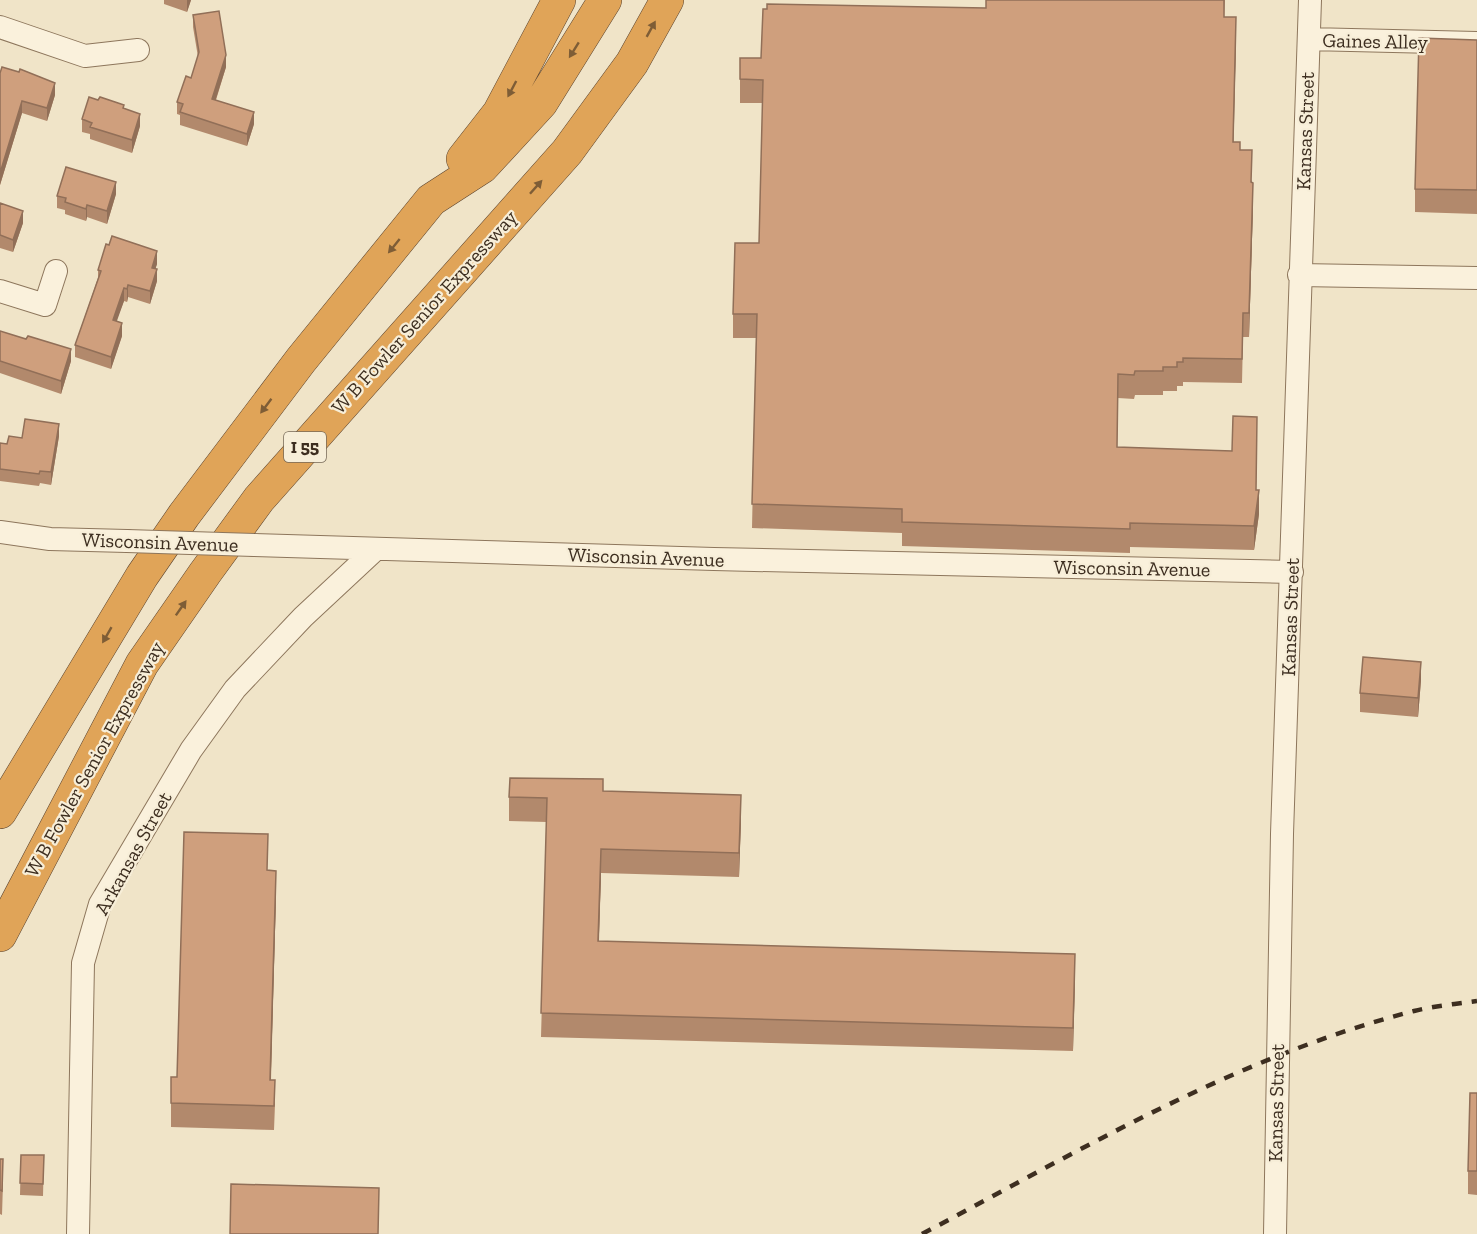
<svg xmlns="http://www.w3.org/2000/svg" width="1477" height="1234" viewBox="0 0 1477 1234" font-family="'Zilla Slab',serif">
  <rect width="100%" height="100%" fill="#f0e4c8"/>
  <g fill="none" stroke-linecap="round" stroke-linejoin="round">
    <defs>
      <path id="street" d="M 0,27 L 85,56 L 138,50
        M 1309,39 L 1477,43
        M 1299,275 L 1477,278
        M 0,291 L 45,305 L 56,271
        M 0,532 L 50,539 L 127,541
        M 254,545 L 714,559 L 1292,572
        M 78,1234 L 83,963 L 100,904 L 191,750 L 235,689 L 303,617 L 376,549
        M 1275,1234 L 1282,834 L 1310,0"/>
      <path id="highway" d="M 463,159 L 499,113 L 559,0
        M 0,812 L 142,576 L 184,515 L 301,360 L 431,200 L 482,167 L 541,103 L 605,0
        M 0,935 L 142,664 L 205,573 L 259,499 L 567,152 L 632,63 L 667,0"/>
    </defs>
    <!-- street casing -->
    <use href="#street" stroke="#8d765c" stroke-width="24"/>
    <!-- highway casing -->
    <use href="#highway" stroke="#5b4430" stroke-width="34"/>
    <!-- street -->
    <use href="#street" stroke="#faf1dc" stroke-width="22"/>
    <!-- highway -->
    <use href="#highway" stroke="#e0a458" stroke-width="33"/>
    <!-- rail -->
    <path stroke="#3d2e20" stroke-width="4.5" stroke-dasharray="10 10" stroke-linecap="butt" d="M 922,1234 C 1081,1150 1238,1056 1414,1011 C 1434,1006 1456,1004 1477,1001"/>
    <defs>
      <path id="street-bridge" d="M 127,541 L 254,545"/>
    </defs>
    <!-- street-bridge casing -->
    <use href="#street-bridge" stroke="#8d765c" stroke-width="24" stroke-linecap="butt"/>
    <!-- street-bridge -->
    <use href="#street-bridge" stroke="#faf1dc" stroke-width="22"/>
  </g>
  <!-- wall -->
  <path fill="#b2896c" d="M 164,0 L 191,0 L 187,12 L 164,4 Z
    M 986,0 L 1225,0 L 1224,17 L 1236,41 L 1233,142 L 1240,150 L 1252,182 L 1253,206 L 1249,337 L 1243,337 L 1242,383 L 1183,382 L 1183,386 L 1177,386 L 1177,391 L 1163,391 L 1163,395 L 1135,395 L 1134,399 L 1118,398 L 1117,447 L 1232,451 L 1257,441 L 1256,490 L 1259,514 L 1254,550 L 1130,547 L 1130,553 L 902,546 L 902,533 L 752,528 L 756,338 L 733,338 L 733,314 L 759,243 L 763,103 L 740,103 L 740,58 L 761,58 L 986,8 Z
    M 193,15 L 226,67 L 216,100 L 254,124 L 247,146 L 180,125 L 180,115 L 177,114 L 177,102 L 191,78 L 198,57 L 193,27 Z
    M 1477,40 L 1477,214 L 1415,212 L 1415,189 Z
    M 0,73 L 55,95 L 47,121 L 22,113 L 0,185 Z
    M 124,109 L 140,126 L 132,153 L 90,139 L 90,134 L 82,132 L 82,119 Z
    M 116,194 L 107,224 L 87,217 L 86,221 L 65,214 L 65,210 L 57,208 L 57,196 Z
    M 0,203 L 23,223 L 13,252 L 0,248 Z
    M 157,264 L 155,269 L 157,281 L 150,304 L 128,297 L 127,302 L 124,301 L 116,321 L 122,336 L 111,369 L 75,357 L 75,345 L 98,278 L 98,270 Z
    M 0,331 L 71,361 L 61,394 L 0,373 Z
    M 59,436 L 51,485 L 40,483 L 39,486 L 0,481 L 0,443 L 7,444 L 22,438 Z
    M 1421,680 L 1418,717 L 1360,712 L 1360,693 Z
    M 603,791 L 741,819 L 739,877 L 601,873 L 599,941 L 1075,978 L 1073,1051 L 541,1037 L 547,822 L 509,821 L 509,797 Z
    M 268,870 L 276,895 L 271,1080 L 275,1104 L 274,1130 L 171,1127 L 171,1103 L 177,1077 Z
    M 1477,1093 L 1477,1195 L 1468,1194 L 1468,1171 Z
    M 21,1155 L 44,1155 L 43,1196 L 20,1195 Z
    M 0,1159 L 3,1183 L 2,1215 L 0,1214 Z"/>
  <!-- shaded-wall -->
  <path fill="#916f58" d="M 187,0 L 191,0 L 187,12 Z
    M 1236,17 L 1236,41 L 1233,166 L 1233,142 Z
    M 226,55 L 226,67 L 212,111 L 212,99 Z
    M 55,83 L 55,95 L 47,121 L 47,108 Z
    M 22,101 L 22,113 L 0,185 L 0,173 Z
    M 254,112 L 254,124 L 247,146 L 247,134 Z
    M 140,114 L 140,126 L 132,153 L 132,140 Z
    M 116,182 L 116,194 L 107,224 L 107,211 Z
    M 1253,183 L 1253,206 L 1249,337 L 1249,313 Z
    M 87,205 L 87,217 L 86,221 L 86,209 Z
    M 23,211 L 23,223 L 13,252 L 13,240 Z
    M 157,251 L 157,264 L 152,280 L 152,268 Z
    M 157,269 L 157,281 L 150,304 L 150,291 Z
    M 128,285 L 128,297 L 127,302 L 127,289 Z
    M 124,288 L 124,301 L 113,332 L 113,320 Z
    M 122,323 L 122,336 L 111,369 L 111,357 Z
    M 71,349 L 71,361 L 61,394 L 61,381 Z
    M 59,424 L 59,436 L 51,485 L 51,472 Z
    M 1259,490 L 1259,514 L 1254,550 L 1254,526 Z
    M 1421,662 L 1421,680 L 1418,717 L 1418,698 Z
    M 741,795 L 741,819 L 739,877 L 739,853 Z
    M 601,849 L 601,873 L 598,965 L 598,941 Z
    M 276,871 L 276,895 L 270,1104 L 270,1080 Z
    M 1075,954 L 1075,978 L 1073,1051 L 1073,1028 Z"/>
  <!-- building -->
  <path fill="#cf9f7d" stroke="#916f58" stroke-width="1.5" d="M 986,0 L 1224,0 L 1224,17 L 1236,17 L 1233,142 L 1240,142 L 1240,150 L 1252,150 L 1251,182 L 1253,183 L 1249,313 L 1243,313 L 1242,359 L 1183,358 L 1183,362 L 1177,362 L 1177,367 L 1163,367 L 1163,371 L 1135,371 L 1134,375 L 1118,374 L 1117,447 L 1232,451 L 1233,416 L 1257,417 L 1256,490 L 1259,490 L 1254,526 L 1130,523 L 1130,529 L 902,522 L 902,509 L 752,504 L 757,314 L 733,314 L 735,243 L 759,243 L 763,80 L 740,79 L 740,58 L 761,58 L 763,9 L 767,9 L 767,4 L 986,8 Z
    M 219,11 L 226,55 L 212,99 L 254,112 L 247,134 L 180,112 L 183,104 L 177,102 L 186,76 L 191,78 L 199,52 L 193,15 Z
    M 1419,38 L 1477,40 L 1477,190 L 1415,189 Z
    M 2,67 L 19,72 L 20,69 L 55,83 L 47,108 L 22,101 L 0,173 L 0,73 Z
    M 89,97 L 98,100 L 100,97 L 124,105 L 123,108 L 140,114 L 132,140 L 90,127 L 92,123 L 82,119 Z
    M 66,167 L 116,182 L 107,211 L 87,205 L 86,209 L 65,202 L 66,198 L 57,196 Z
    M 0,203 L 23,211 L 13,240 L 0,235 Z
    M 112,236 L 157,251 L 152,268 L 157,269 L 150,291 L 128,285 L 127,289 L 124,288 L 113,320 L 122,323 L 111,357 L 75,345 L 101,271 L 98,270 L 106,244 L 109,245 Z
    M 0,331 L 26,339 L 28,336 L 71,349 L 61,381 L 0,361 Z
    M 25,419 L 59,424 L 51,472 L 40,471 L 39,474 L 0,469 L 0,443 L 7,444 L 9,436 L 22,438 Z
    M 1363,657 L 1421,662 L 1418,698 L 1360,693 Z
    M 510,778 L 603,779 L 603,791 L 741,795 L 739,853 L 601,849 L 598,941 L 1075,954 L 1073,1028 L 541,1013 L 547,798 L 509,797 Z
    M 184,832 L 268,834 L 267,870 L 276,871 L 270,1080 L 275,1080 L 274,1106 L 171,1103 L 171,1077 L 177,1077 Z
    M 1470,1093 L 1477,1093 L 1477,1171 L 1468,1171 Z
    M 21,1155 L 44,1155 L 43,1184 L 20,1183 Z
    M 0,1159 L 3,1159 L 2,1191 L 0,1190 Z
    M 231,1184 L 379,1188 L 378,1234 L 230,1234 Z"/>
  <!-- one-way arrows -->
  <defs><path id="oneway-solid" d="M-6-.8H1V-3.2L6.5 0L1 3.2V.8H-6Z" transform="scale(1.5)"/></defs>
  <g fill="#7e5d36">
    <use href="#oneway-solid" transform="translate(651 29) rotate(-61)"/>
    <use href="#oneway-solid" transform="translate(574 50) rotate(122)"/>
    <use href="#oneway-solid" transform="translate(512 89) rotate(118)"/>
    <use href="#oneway-solid" transform="translate(536 187) rotate(-48)"/>
    <use href="#oneway-solid" transform="translate(394 246) rotate(129)"/>
    <use href="#oneway-solid" transform="translate(266 406) rotate(127)"/>
    <use href="#oneway-solid" transform="translate(181 608) rotate(-55)"/>
    <use href="#oneway-solid" transform="translate(107 635) rotate(120)"/>
  </g>
  <g text-anchor="middle" dominant-baseline="central" stroke-width="4.5" stroke-linejoin="round" paint-order="stroke">
    <!-- shield labels -->
    <rect fill="#f7eed8" stroke="#756857" stroke-width="1.5" x="284" y="432" width="42" height="30" rx="4.5"/>
    <g font-size="18" font-weight="bold" fill="#3d2e20">
      <text x="305" y="447">I 55</text>
    </g>
    <!-- street labels -->
    <g font-size="20" fill="#3d2e20" stroke="#f7eed8">
      <text transform="translate(1375 41) rotate(1)">Gaines Alley</text>
      <text transform="translate(1305 131) rotate(-88)">Kansas Street</text>
      <text transform="translate(424 312) rotate(-48)">W B Fowler Senior Expressway</text>
      <text transform="translate(160 542) rotate(2)">Wisconsin Avenue</text>
      <text transform="translate(646 557) rotate(2)">Wisconsin Avenue</text>
      <text transform="translate(1132 568) rotate(1)">Wisconsin Avenue</text>
      <text transform="translate(1290 617) rotate(-88)">Kansas Street</text>
      <text transform="translate(94 759) rotate(-61)">W B Fowler Senior Expressway</text>
      <text transform="translate(133 853) rotate(-61)">Arkansas Street</text>
      <text transform="translate(1276 1103) rotate(-89)">Kansas Street</text>
    </g>
  </g>
</svg>
